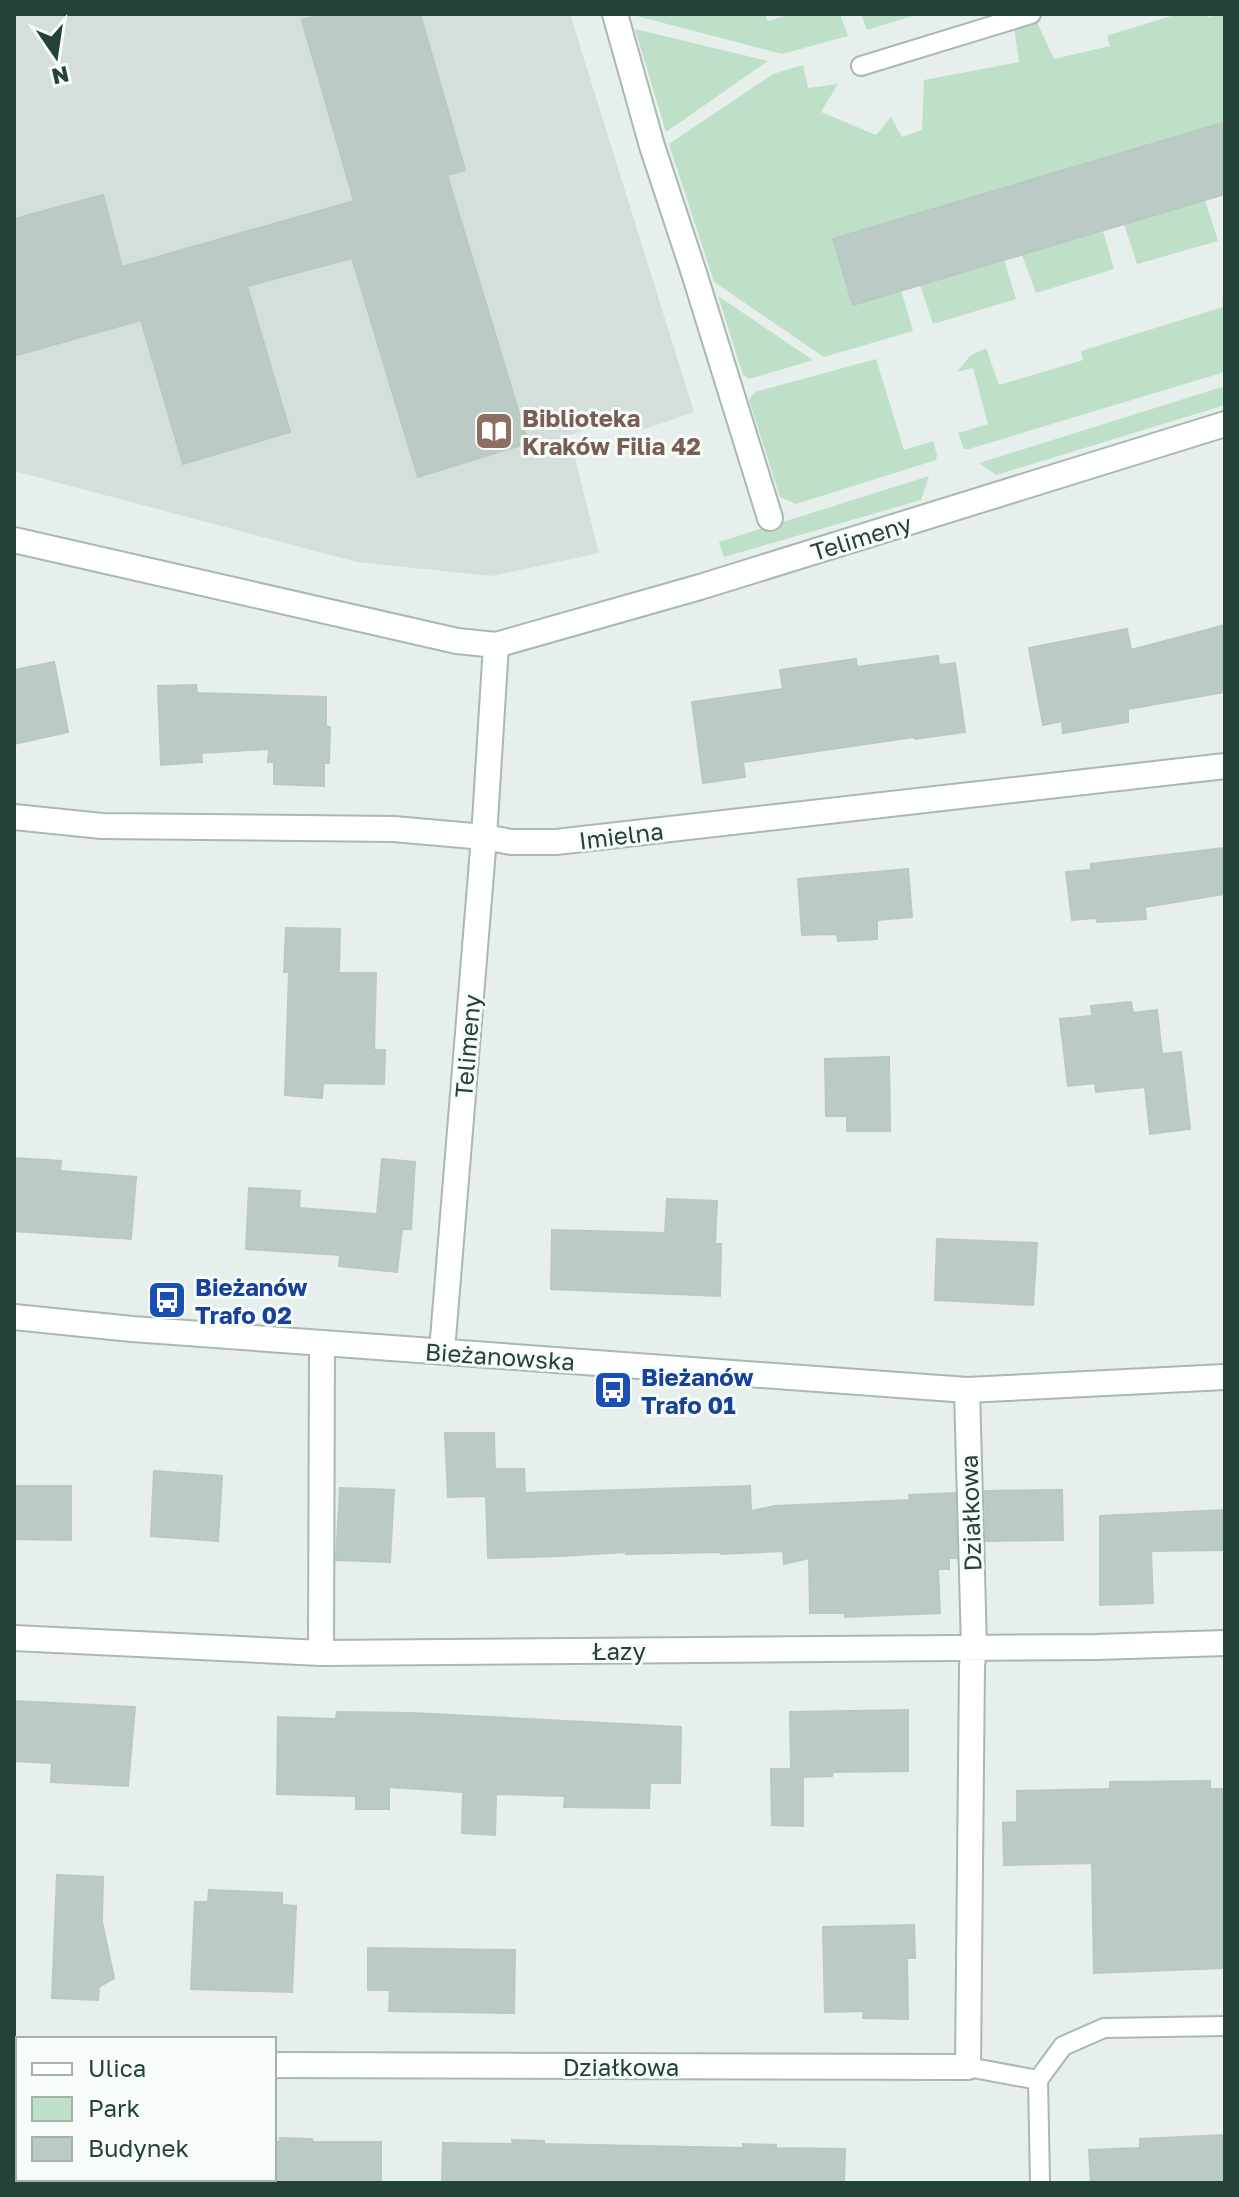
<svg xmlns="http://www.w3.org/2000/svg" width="1239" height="2197" viewBox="0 0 1239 2197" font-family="'Golos Text',sans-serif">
  <rect width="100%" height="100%" fill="#e6efeb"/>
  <!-- built -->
  <path fill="#d4dfda" d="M 14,14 L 570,14 L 694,412 L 642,430 L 624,418 L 569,435 L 599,553 L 491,576 L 357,562 L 14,471 Z"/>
  <!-- green -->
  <path fill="#bfe0c8" d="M 629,14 L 765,14 L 768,21 L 792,14 L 840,14 L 848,36 L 782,54 Z
    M 861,14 L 919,14 L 867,30 Z
    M 1178,14 L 1208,14 L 1208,17 L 1225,14 L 1225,122 L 834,239 L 853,304 L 901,290 L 913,331 L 824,357 L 714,282 L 669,144 L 773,74 L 803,65 L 808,88 L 838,84 L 821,112 L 876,135 L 891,117 L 902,137 L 922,130 L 924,80 L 1019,62 L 1014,27 L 1036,20 L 1054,59 L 1110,46 L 1107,36 L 1109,35 Z
    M 635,29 L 768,61 L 666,132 Z
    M 1205,200 L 1218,241 L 1137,264 L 1124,224 Z
    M 1103,231 L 1114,269 L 1036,293 L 1022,255 Z
    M 1004,260 L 1016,299 L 933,324 L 920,285 Z
    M 718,296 L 813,360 L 749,379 L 743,375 Z
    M 1225,296 L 1225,372 L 969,449 L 964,449 L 958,433 L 988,424 L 973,368 L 957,372 L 970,356 L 986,348 L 999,385 L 1083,360 L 1081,351 L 1223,307 L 1222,297 Z
    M 876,359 L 904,450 L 933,441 L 937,455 L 936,460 L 796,504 L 780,497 L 749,400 L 755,392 Z
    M 1225,386 L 1225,405 L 996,475 L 979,463 Z
    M 929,476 L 921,500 L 724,557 L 719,542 Z"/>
  <!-- building -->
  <path fill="#bbcac4" stroke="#b8c9c2" stroke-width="2" d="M 322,14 L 420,14 L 465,170 L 447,175 L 528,443 L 418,477 L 352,258 L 247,286 L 290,432 L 183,464 L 141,320 L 14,356 L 14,219 L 103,195 L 122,267 L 354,201 L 302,20 Z
    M 1225,122 L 1225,194 L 853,305 L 833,239 Z
    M 1225,625 L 1225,692 L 1128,709 L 1128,722 L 1063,733 L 1062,721 L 1043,725 L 1029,648 L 1127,629 L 1131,650 Z
    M 938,656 L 939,665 L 955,663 L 965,732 L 915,739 L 914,737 L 743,762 L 745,777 L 703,783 L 692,702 L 783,689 L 780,670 L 856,659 L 857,667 Z
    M 54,662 L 68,732 L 14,744 L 14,670 Z
    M 196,685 L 197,693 L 326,697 L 326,726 L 330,727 L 329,763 L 324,763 L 324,786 L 274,784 L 274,762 L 268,762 L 269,749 L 201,753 L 202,762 L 161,765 L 158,686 Z
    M 1225,848 L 1225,894 L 1145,907 L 1146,919 L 1097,922 L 1096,918 L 1072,920 L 1066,872 L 1091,870 L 1091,864 Z
    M 908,869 L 912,917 L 877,920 L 877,939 L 838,941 L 837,934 L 802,935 L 798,879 Z
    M 286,928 L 340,929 L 339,973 L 376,973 L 374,1050 L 385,1050 L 384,1084 L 323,1083 L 322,1098 L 285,1095 L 289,972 L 284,972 Z
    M 1131,1002 L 1133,1013 L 1157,1010 L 1162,1054 L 1181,1052 L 1190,1129 L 1150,1134 L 1145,1087 L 1096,1092 L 1095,1083 L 1068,1086 L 1060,1019 L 1092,1016 L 1091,1006 Z
    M 889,1057 L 890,1131 L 847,1131 L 847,1116 L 826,1116 L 825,1059 Z
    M 14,1158 L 61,1161 L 60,1171 L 136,1177 L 131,1239 L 14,1231 Z
    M 382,1159 L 415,1162 L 411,1229 L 402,1229 L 397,1272 L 339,1266 L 340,1255 L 246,1249 L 249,1188 L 300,1191 L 299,1208 L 377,1214 Z
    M 667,1199 L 717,1201 L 715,1244 L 721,1244 L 720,1296 L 551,1289 L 552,1230 L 665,1233 Z
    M 937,1239 L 1037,1243 L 1033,1305 L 935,1300 Z
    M 445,1433 L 494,1433 L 495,1469 L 524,1469 L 525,1493 L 750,1486 L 751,1511 L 775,1506 L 910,1500 L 909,1495 L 955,1493 L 957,1558 L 949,1558 L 949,1569 L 938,1569 L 940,1613 L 845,1617 L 845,1613 L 810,1613 L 809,1558 L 784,1564 L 783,1551 L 721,1554 L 721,1552 L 626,1554 L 626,1552 L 561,1556 L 488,1558 L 486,1496 L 448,1497 Z
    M 154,1471 L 222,1476 L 218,1541 L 151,1536 Z
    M 14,1486 L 71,1486 L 71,1540 L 14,1539 Z
    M 340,1488 L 394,1490 L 390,1562 L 336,1560 Z
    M 1062,1490 L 1063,1540 L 986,1541 L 985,1491 Z
    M 1225,1510 L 1225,1550 L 1151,1551 L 1153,1603 L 1100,1605 L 1100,1516 Z
    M 14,1701 L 135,1707 L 128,1786 L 51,1782 L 52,1763 L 14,1761 Z
    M 908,1710 L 908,1771 L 833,1772 L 832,1776 L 803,1777 L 803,1826 L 772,1825 L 771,1769 L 791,1769 L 790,1712 Z
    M 337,1712 L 412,1713 L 681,1727 L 680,1783 L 650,1783 L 649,1808 L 564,1807 L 565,1796 L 496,1794 L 495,1835 L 462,1833 L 463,1792 L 389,1787 L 389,1809 L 356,1809 L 356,1796 L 277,1794 L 278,1717 L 336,1719 Z
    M 1210,1781 L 1210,1789 L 1225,1789 L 1225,1968 L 1094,1973 L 1092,1863 L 1004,1865 L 1003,1823 L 1017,1822 L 1017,1791 L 1110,1789 L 1110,1782 Z
    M 57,1875 L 103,1877 L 102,1922 L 114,1978 L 99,1987 L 98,2000 L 52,1998 Z
    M 209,1890 L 282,1893 L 282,1905 L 296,1906 L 292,1992 L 191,1989 L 195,1902 L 208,1902 Z
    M 914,1925 L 915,1958 L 907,1958 L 908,2019 L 863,2018 L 864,2011 L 825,2012 L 823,1927 Z
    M 368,1948 L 515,1950 L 514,2013 L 389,2011 L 390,1990 L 368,1990 Z
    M 1225,2135 L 1225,2183 L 1091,2183 L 1089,2150 L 1140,2148 L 1140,2139 Z
    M 280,2138 L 312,2139 L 313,2142 L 381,2142 L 381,2183 L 274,2183 L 274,2141 L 280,2142 Z
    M 512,2140 L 544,2141 L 544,2144 L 743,2148 L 743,2144 L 776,2145 L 776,2148 L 845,2149 L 844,2183 L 442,2183 L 443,2143 L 513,2144 Z"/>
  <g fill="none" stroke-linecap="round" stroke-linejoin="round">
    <defs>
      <path id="service" d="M 861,66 L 1031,14
        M 968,2067 L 1038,2080 L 1063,2046 L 1104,2028 L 1225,2026
        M 1038,2080 L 1040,2183"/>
      <path id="pedestrian" d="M 615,14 L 652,146 L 694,273 L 770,518"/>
      <path id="minor" d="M 14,540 L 457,641 L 496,645 L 700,587 L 1225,424
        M 14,817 L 102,826 L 394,829 L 484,837 L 511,842 L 556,842 L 1225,766
        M 442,1351 L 484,837 L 496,645
        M 14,1638 L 321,1653 L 1096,1647 L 1225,1643
        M 321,1653 L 322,1343
        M 14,2054 L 18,2055
        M 274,2065 L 968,2067 L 972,1666 L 974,1647 L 967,1390"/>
      <path id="tertiary" d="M 14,1317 L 132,1329 L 967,1390 L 1225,1377"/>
    </defs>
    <!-- service casing -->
    <use href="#service" stroke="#a8b8b2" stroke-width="22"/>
    <!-- pedestrian casing -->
    <use href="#pedestrian" stroke="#a8b8b2" stroke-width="28"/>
    <!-- minor casing -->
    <use href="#minor" stroke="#a8b8b2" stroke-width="28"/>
    <!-- tertiary casing -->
    <use href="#tertiary" stroke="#a8b8b2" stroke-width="28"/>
    <!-- service -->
    <use href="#service" stroke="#fff" stroke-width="18"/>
    <!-- pedestrian -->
    <use href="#pedestrian" stroke="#fff" stroke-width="24"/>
    <!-- minor -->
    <use href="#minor" stroke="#fff" stroke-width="24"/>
    <!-- tertiary -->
    <use href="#tertiary" stroke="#fff" stroke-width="24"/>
  </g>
  <!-- icons -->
  <defs>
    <symbol id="library-square" viewBox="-11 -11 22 22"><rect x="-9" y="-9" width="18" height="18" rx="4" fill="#8d6e63" stroke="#f7fbf9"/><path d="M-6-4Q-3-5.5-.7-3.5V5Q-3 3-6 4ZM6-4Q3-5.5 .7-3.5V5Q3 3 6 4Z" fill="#fff"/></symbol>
    <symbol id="bus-square" viewBox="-11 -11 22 22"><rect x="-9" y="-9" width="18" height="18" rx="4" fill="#1a4fb4" stroke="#f7fbf9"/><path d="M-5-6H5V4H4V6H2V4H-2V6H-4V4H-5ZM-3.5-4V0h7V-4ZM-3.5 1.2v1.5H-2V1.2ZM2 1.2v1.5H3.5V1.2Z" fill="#fff"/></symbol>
  </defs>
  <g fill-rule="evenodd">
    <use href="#library-square" x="472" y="409" width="44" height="44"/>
    <use href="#bus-square" x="145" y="1278" width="44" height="44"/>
    <use href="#bus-square" x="591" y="1368" width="44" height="44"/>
  </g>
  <g text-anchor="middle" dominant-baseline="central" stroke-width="6" stroke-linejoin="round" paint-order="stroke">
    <!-- education labels -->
    <g font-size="24" font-weight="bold" fill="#785e54" stroke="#f7fbf9" text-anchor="start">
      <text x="522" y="417">Biblioteka<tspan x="522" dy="28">Kraków Filia 42</tspan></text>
    </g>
    <!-- street labels -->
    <g font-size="24" fill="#24423a" stroke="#f7fbf9">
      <text transform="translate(861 537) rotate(-17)">Telimeny</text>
      <text transform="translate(621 835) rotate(-7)">Imielna</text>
      <text transform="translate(467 1046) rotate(-85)">Telimeny</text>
      <text transform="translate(500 1356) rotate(4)">Bieżanowska</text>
      <text transform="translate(970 1513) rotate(-92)">Działkowa</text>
      <text x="619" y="1650">Łazy</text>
      <text x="621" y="2066">Działkowa</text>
    </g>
    <!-- transit labels -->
    <g font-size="24" font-weight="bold" fill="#164399" stroke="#f7fbf9" text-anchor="start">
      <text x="195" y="1286">Bieżanów<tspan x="195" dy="28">Trafo 02</tspan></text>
      <text x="641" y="1376">Bieżanów<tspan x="641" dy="28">Trafo 01</tspan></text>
    </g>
  </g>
  <!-- border -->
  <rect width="1239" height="2197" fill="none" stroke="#24423a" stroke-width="32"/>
  <!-- legend -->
  <rect x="16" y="2037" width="260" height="144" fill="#f7fbf9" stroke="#a3b1ad" stroke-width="2"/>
  <rect x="32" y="2063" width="40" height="12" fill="#ffffff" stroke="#a3b1ad" stroke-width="2"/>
  <text x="88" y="2077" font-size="24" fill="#24423a">Ulica</text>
  <rect x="32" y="2097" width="40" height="24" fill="#bfe0c8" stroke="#a3b1ad" stroke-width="2"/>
  <text x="88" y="2117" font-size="24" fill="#24423a">Park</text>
  <rect x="32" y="2137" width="40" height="24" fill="#bbcac4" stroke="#a3b1ad" stroke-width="2"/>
  <text x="88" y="2157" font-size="24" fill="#24423a">Budynek</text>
  <!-- north arrow -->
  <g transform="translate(56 56) rotate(167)" stroke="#f7fbf9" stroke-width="6" paint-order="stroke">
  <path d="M0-6L14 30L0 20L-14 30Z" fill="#24423a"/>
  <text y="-12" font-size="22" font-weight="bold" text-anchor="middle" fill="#24423a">N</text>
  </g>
</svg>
